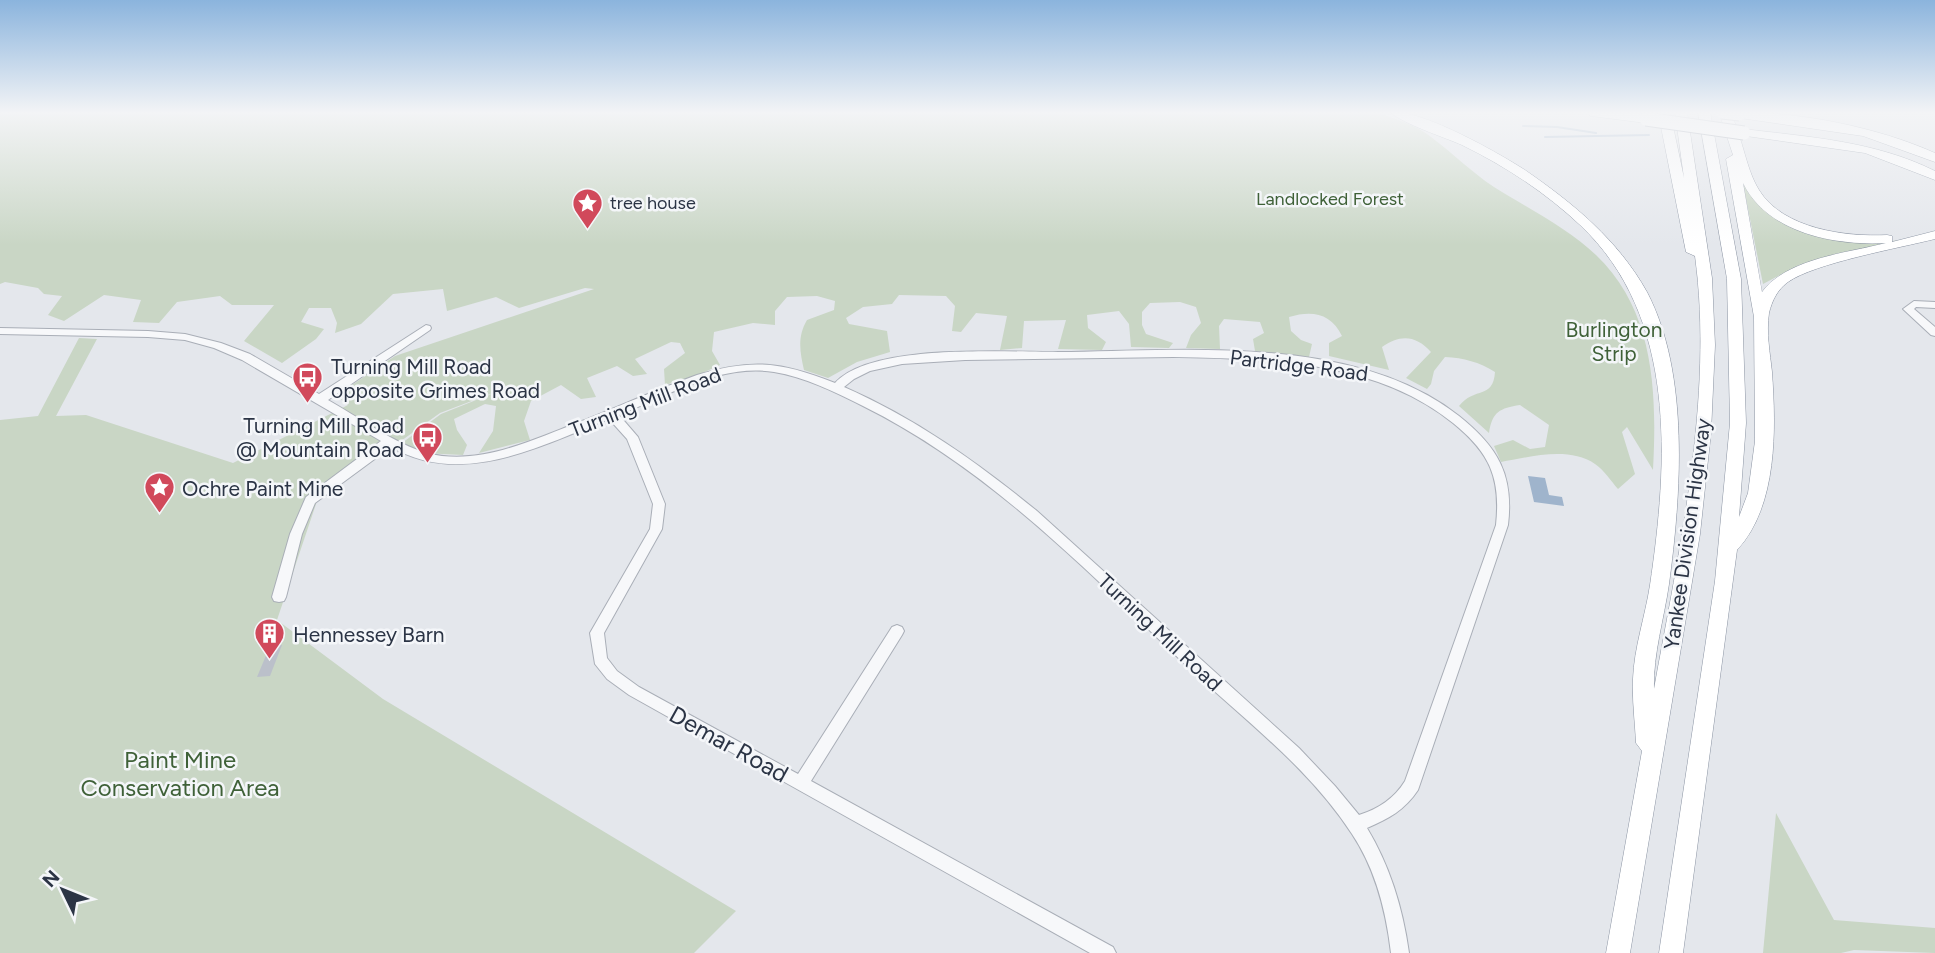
<svg xmlns="http://www.w3.org/2000/svg" width="1935" height="953" viewBox="0 0 1935 953" font-family="Figtree,sans-serif">
  <rect width="100%" height="100%" fill="#e4e7ec"/>
  <!-- green -->
  <path fill="#c9d6c5" d="M 0,112 L 1378,112 C 1396,120 1415,124 1431,137 C 1453,153 1471,172 1494,187 C 1526,207 1569,229 1596,255 C 1655,311 1657,394 1653,470 L 1627,427 L 1622,432 L 1635,474 L 1618,489 C 1611,481 1604,470 1595,464 C 1569,446 1529,457 1501,462 L 1494,446 L 1513,440 L 1530,449 L 1545,447 L 1549,425 L 1520,405 C 1500,408 1492,412 1489,433 L 1459,406 C 1475,386 1493,400 1495,372 C 1479,362 1464,358 1445,357 L 1434,371 L 1431,384 L 1427,389 L 1406,378 L 1431,352 C 1416,335 1400,334 1382,347 L 1389,370 L 1329,356 L 1329,343 L 1342,336 C 1331,313 1312,310 1289,317 L 1291,331 L 1301,340 L 1312,344 L 1309,357 L 1255,351 L 1253,339 L 1264,333 L 1260,322 L 1224,319 L 1219,326 L 1220,349 L 1186,348 L 1191,335 L 1201,323 L 1196,307 L 1180,302 L 1150,303 L 1142,312 L 1142,325 L 1146,334 L 1173,343 L 1169,348 L 1131,347 L 1129,324 L 1119,311 L 1087,315 L 1088,328 L 1106,342 L 1102,350 L 1058,349 L 1066,320 L 1024,321 L 1022,348 L 1000,350 L 1007,316 L 976,313 L 961,332 L 952,331 L 955,306 L 946,296 L 899,295 L 892,304 L 863,307 L 846,318 L 849,324 L 887,331 L 890,352 L 857,362 L 828,378 L 804,370 C 800,352 797,337 807,320 L 834,310 L 835,301 L 817,296 L 787,297 L 775,311 L 775,325 L 753,323 L 714,332 L 712,351 L 720,365 L 696,376 L 665,385 L 664,369 L 685,353 L 680,343 L 671,342 L 635,359 L 647,374 L 633,376 L 617,366 L 587,378 L 596,397 L 581,399 L 561,385 L 531,401 L 524,421 L 530,440 L 479,453 L 493,431 L 496,406 L 485,404 L 454,419 L 457,430 L 467,445 L 463,455 L 422,453 L 402,443 L 441,414 L 519,383 L 440,413 L 317,501 L 277,620 L 383,699 L 736,911 L 694,953 L 0,953 L 0,420 L 38,416 L 79,338 L 97,339 L 56,416 L 86,415 L 233,463 L 348,405 L 338,397 L 340,393 L 395,356 L 594,289 L 585,288 L 519,308 L 496,297 L 447,311 L 443,289 L 393,294 L 361,324 L 335,333 L 337,323 L 331,308 L 309,308 L 301,322 L 324,329 L 316,339 L 282,363 L 244,341 L 274,305 L 232,305 L 220,296 L 177,302 L 159,323 L 133,322 L 141,300 L 104,295 L 64,321 L 48,315 L 62,296 L 44,294 L 38,288 L 5,282 L 0,284 Z
    M 1742,179 L 1784,220 L 1878,243 L 1899,240 L 1799,265 L 1763,284 Z
    M 1776,813 L 1834,920 L 1935,928 L 1935,953 L 1854,950 L 1841,953 L 1763,953 Z"/>
  <!-- water -->
  <path fill="#9fb4cc" d="M 1528,476 L 1545,478 L 1549,495 L 1562,497 L 1564,506 L 1534,502 Z"/>
  <g fill="none" stroke-linecap="round" stroke-linejoin="round">
    <!-- stream -->
    <path stroke="#9fb4cc" stroke-width="2" d="M 1523,126 L 1557,127 L 1596,133
      M 1545,137 L 1649,135"/>
  </g>
  <!-- building -->
  <path fill="#bbc0ca" d="M 282,645 L 270,676 L 257,677 L 270,646 Z"/>
  <g fill="none" stroke-linecap="round" stroke-linejoin="round">
    <defs>
      <path id="minor" d="M 1914,301 L 1935,302 L 1935,308 L 1916,307 L 1914,309 L 1935,327 L 1935,336 L 1931,335 L 1903,309 Z
        M 426,325 L 430,326 L 431,328 L 430,330 L 328,400 C 355,415 397,445 427,453 C 479,467 534,439 582,421 C 620,406 658,389 697,375 C 752,358 782,362 835,383 C 873,341 1014,353 1071,352 C 1193,350 1358,336 1459,416 C 1498,447 1514,475 1508,525 L 1418,790 C 1405,810 1388,819 1367,828 C 1390,866 1403,909 1409,953 L 1391,953 C 1386,911 1376,870 1352,834 C 1310,769 1246,721 1190,669 C 1088,572 990,469 863,406 C 835,392 805,377 774,372 C 721,363 667,396 619,415 L 638,437 L 665,504 L 662,529 L 604,633 L 607,658 L 617,671 L 639,687 L 798,774 L 892,627 L 897,625 L 902,627 L 904,631 L 902,635 L 811,781 L 1113,947 L 1116,953 L 1090,953 L 629,695 L 607,679 L 595,664 L 590,633 L 650,529 L 653,504 L 627,439 L 609,419 C 540,446 462,488 391,447 L 315,503 L 302,534 L 286,597 L 284,601 L 279,602 L 274,601 L 272,597 L 290,534 L 306,497 L 381,441 L 242,360 L 214,348 L 185,340 L 148,337 L 0,334 L 0,328 L 148,331 L 185,334 L 221,343 L 250,354 L 319,394 ZM 1173,357 C 1269,359 1375,360 1453,423 C 1490,453 1501,478 1496,525 L 1405,781 C 1394,799 1378,809 1359,815 L 1335,786 L 1299,748 L 1037,511 C 977,462 915,418 844,387 L 854,379 L 870,371 L 902,364 L 965,360 Z"/>
      <path id="highway" d="M 1390,112 C 1421,109 1497,152 1525,170 C 1573,203 1618,240 1647,292 C 1690,374 1681,495 1669,584 C 1664,619 1653,654 1654,689 C 1679,551 1714,396 1695,256 L 1686,252 L 1658,112 L 1670,112 L 1684,178 L 1675,112 L 1687,112 L 1712,278 L 1715,345 L 1711,432 L 1700,534 L 1630,953 L 1606,953 L 1642,751 L 1636,743 C 1635,722 1632,700 1633,679 C 1634,648 1645,617 1650,585 C 1668,463 1678,317 1580,225 C 1546,193 1505,166 1462,145 C 1444,137 1403,124 1390,112 Z
        M 1585,112 C 1603,110 1637,108 1652,119 L 1646,123 L 1591,116 Z
        M 1698,112 L 1710,112 L 1741,279 L 1746,423 L 1739,517 L 1748,493 L 1755,441 L 1754,317 L 1726,159 L 1733,155 L 1719,112 L 1731,112 L 1738,132 L 1744,129 C 1809,137 1875,141 1935,171 L 1935,180 L 1865,153 L 1739,135 C 1745,153 1749,174 1759,190 C 1783,229 1846,237 1887,235 L 1892,236 L 1892,242 L 1935,231 L 1935,239 C 1899,248 1815,263 1788,282 C 1777,290 1772,301 1769,313 C 1766,333 1770,353 1772,372 C 1776,428 1778,506 1737,550 L 1683,953 L 1659,953 L 1715,581 L 1730,423 L 1727,279 ZM 1743,183 C 1767,233 1835,246 1886,243 C 1848,253 1787,258 1762,292 Z
        M 1736,112 C 1800,112 1877,127 1935,153 L 1935,162 L 1863,136 L 1740,118 L 1736,117 Z"/>
    </defs>
    <!-- minor casing -->
    <use href="#minor" stroke="#a9aeb7" stroke-width="2"/>
    <!-- highway casing -->
    <use href="#highway" stroke="#8b94a3" stroke-width="1"/>
    <!-- minor -->
    <use href="#minor" fill="#f7f8fa" fill-rule="evenodd"/>
    <!-- highway -->
    <use href="#highway" fill="#fff" fill-rule="evenodd"/>
    <defs>
      <path id="highway-bridge" d="M 1722,112 L 1740,114
        M 1646,119 L 1744,133"/>
    </defs>
    <!-- highway-bridge casing -->
    <use href="#highway-bridge" stroke="#8b94a3" stroke-width="15" stroke-linecap="butt"/>
    <!-- highway-bridge -->
    <use href="#highway-bridge" stroke="#fff" stroke-width="13"/>
  </g>
  <!-- sky -->
  <linearGradient id="sky" x2="0" y2="1"><stop stop-color="#8bb4dd"/><stop offset="0.46" stop-color="#f3f4f6"/><stop offset="1" stop-color="#f3f4f6" stop-opacity="0"/></linearGradient>
  <rect width="1935" height="245" fill="url(#sky)"/>
  <!-- icons -->
  <defs>
    <symbol id="sight-pin" viewBox="-11 -11 22 30"><path d="M0 17L-7.5 6A9.5 9.5 0 1 1 7.5 6Z" fill="#d1495b" stroke="#f4f6f9"/><path d="M0-6L1.8-2.2L6-1.7L2.9 1.2L3.7 5.4L0 3.3L-3.7 5.4L-2.9 1.2L-6-1.7L-1.8-2.2Z" fill="#fff"/></symbol>
    <symbol id="bus-pin" viewBox="-11 -11 22 30"><path d="M0 17L-7.5 6A9.5 9.5 0 1 1 7.5 6Z" fill="#d1495b" stroke="#f4f6f9"/><path d="M-5-6H5V4H4V6H2V4H-2V6H-4V4H-5ZM-3.5-4V0h7V-4ZM-3.5 1.2v1.5H-2V1.2ZM2 1.2v1.5H3.5V1.2Z" fill="#fff"/></symbol>
    <symbol id="building-pin" viewBox="-11 -11 22 30"><path d="M0 17L-7.5 6A9.5 9.5 0 1 1 7.5 6Z" fill="#d1495b" stroke="#f4f6f9"/><path d="M-4-6H4V6H1V3H-1V6H-4ZM-2.5-4.3h1.7v1.8h-1.7ZM.8-4.3h1.7v1.8H.8ZM-2.5-1h1.7V.8h-1.7ZM.8-1h1.7V.8H.8Z" fill="#fff"/></symbol>
  </defs>
  <g fill-rule="evenodd">
    <use href="#sight-pin" x="570" y="186" width="35" height="47"/>
    <use href="#bus-pin" x="290" y="360" width="35" height="47"/>
    <use href="#bus-pin" x="410" y="420" width="35" height="47"/>
    <use href="#sight-pin" x="142" y="470" width="35" height="47"/>
    <use href="#building-pin" x="252" y="616" width="35" height="47"/>
  </g>
  <g text-anchor="middle" dominant-baseline="central" stroke-width="5" stroke-linejoin="round" paint-order="stroke">
    <!-- far-park labels -->
    <g font-size="18" fill="#3f6138" stroke="#f4f6f9">
      <text x="1330" y="199">Landlocked Forest</text>
    </g>
    <!-- far-poi labels -->
    <g font-size="18" fill="#2b3445" stroke="#f4f6f9" text-anchor="start">
      <text x="610" y="203">tree house</text>
    </g>
    <!-- park labels -->
    <g font-size="21" fill="#3f6138" stroke="#f4f6f9">
      <text x="1614" y="329">Burlington<tspan x="1614" dy="24">Strip</tspan></text>
    </g>
    <!-- street labels -->
    <g font-size="21" fill="#2b3445" stroke="#f4f6f9">
      <text transform="translate(1299 365) rotate(7)">Partridge Road</text>
      <text transform="translate(645 402) rotate(-21)">Turning Mill Road</text>
      <text transform="translate(1687 534) rotate(-82)">Yankee Division Highway</text>
      <text transform="translate(1160 632) rotate(43)">Turning Mill Road</text>
    </g>
    <!-- poi labels -->
    <g font-size="21" fill="#2b3445" stroke="#f4f6f9" text-anchor="start">
      <text x="331" y="366">Turning Mill Road<tspan x="331" dy="24">opposite Grimes Road</tspan></text>
      <text x="404" y="425" text-anchor="end">Turning Mill Road<tspan x="404" dy="24">@ Mountain Road</tspan></text>
      <text x="182" y="488">Ochre Paint Mine</text>
      <text x="293" y="634">Hennessey Barn</text>
    </g>
    <!-- near-street labels -->
    <g font-size="24" fill="#2b3445" stroke="#f4f6f9">
      <text transform="translate(729 744) rotate(29)">Demar Road</text>
    </g>
    <!-- near-park labels -->
    <g font-size="24" fill="#3f6138" stroke="#f4f6f9">
      <text x="180" y="759">Paint Mine<tspan x="180" dy="28">Conservation Area</tspan></text>
    </g>
  </g>
  <!-- north arrow -->
  <g transform="translate(63 890) rotate(313)" stroke="#f4f6f9" stroke-width="5" paint-order="stroke">
  <path d="M0-5L12 26L0 18L-12 26Z" fill="#2b3445"/>
  <text y="-10" font-size="19" font-weight="bold" text-anchor="middle" fill="#2b3445">N</text>
  </g>
</svg>
